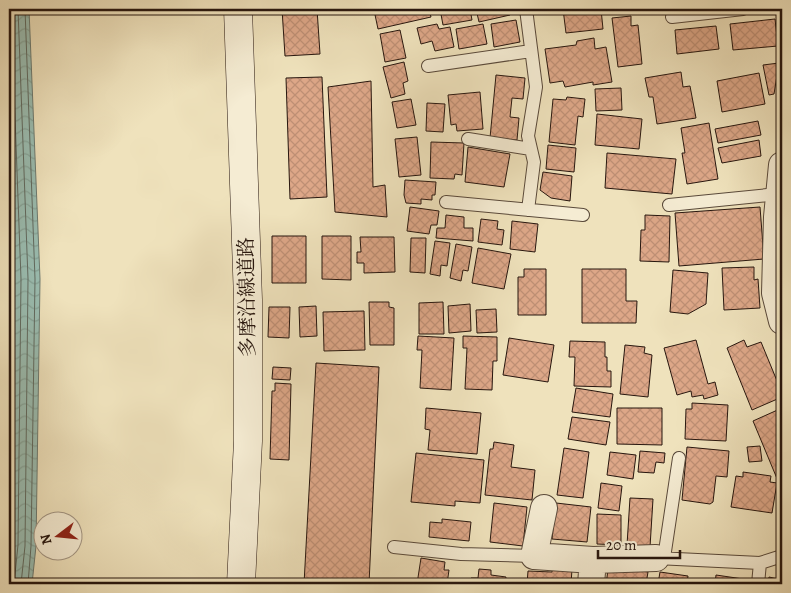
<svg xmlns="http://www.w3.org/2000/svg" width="791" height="593" viewBox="0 0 791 593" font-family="Alegreya,'Noto Serif JP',serif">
  <defs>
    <pattern id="water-waves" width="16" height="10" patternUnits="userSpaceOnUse" patternTransform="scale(1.25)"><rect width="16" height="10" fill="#9abdb1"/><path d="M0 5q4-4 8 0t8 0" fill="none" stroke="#85a297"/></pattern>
    <pattern id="building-cross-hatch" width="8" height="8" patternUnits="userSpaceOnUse" patternTransform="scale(1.25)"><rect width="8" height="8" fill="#dda788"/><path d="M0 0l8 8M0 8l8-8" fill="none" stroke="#be8f74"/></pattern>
  </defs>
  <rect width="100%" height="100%" fill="#efe2bc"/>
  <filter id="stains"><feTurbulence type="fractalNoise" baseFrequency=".004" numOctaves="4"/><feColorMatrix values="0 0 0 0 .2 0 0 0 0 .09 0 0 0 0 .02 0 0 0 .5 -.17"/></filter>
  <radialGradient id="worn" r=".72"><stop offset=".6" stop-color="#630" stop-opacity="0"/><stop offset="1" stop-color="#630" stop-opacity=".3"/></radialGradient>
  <!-- water -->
  <path fill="url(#water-waves)" stroke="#6c7a70" d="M 9,9 L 29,9 L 40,279 L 36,546 L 32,584 L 9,584 Z"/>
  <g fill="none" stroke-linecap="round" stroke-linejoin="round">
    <!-- shore -->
    <path stroke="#606a60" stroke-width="1" d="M 11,9 L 21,279 L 18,545 L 14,584
      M 18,9 L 28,279 L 25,546 L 21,584
      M 25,9 L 35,279 L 31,546 L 28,584"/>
  </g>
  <!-- building -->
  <path fill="url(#building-cross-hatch)" stroke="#27160e" d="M 282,9 L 317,9 L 320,54 L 285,56 Z
    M 380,9 L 429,9 L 431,17 L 378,29 L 374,10 Z
    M 440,9 L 470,9 L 472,20 L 443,25 Z
    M 476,9 L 508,9 L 510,15 L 479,22 Z
    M 563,9 L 601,9 L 603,29 L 566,33 Z
    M 631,16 L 631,26 L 638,25 L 642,64 L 618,67 L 612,18 Z
    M 775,19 L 778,46 L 733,50 L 730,24 Z
    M 516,20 L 520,42 L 494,47 L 491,24 Z
    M 437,24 L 439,29 L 450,27 L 454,47 L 435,51 L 432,41 L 421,44 L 417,28 Z
    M 483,24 L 487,44 L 459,49 L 456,29 Z
    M 716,26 L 719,49 L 677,54 L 675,30 Z
    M 400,30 L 406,58 L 385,62 L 380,34 Z
    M 594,38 L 595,49 L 606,47 L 612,82 L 593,85 L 593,82 L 565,87 L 563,81 L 550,83 L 545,49 L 576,45 L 577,41 Z
    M 404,62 L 408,81 L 403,83 L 405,94 L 391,98 L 383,67 Z
    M 779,63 L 774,94 L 769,95 L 763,65 Z
    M 681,72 L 683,87 L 690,86 L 696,118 L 657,124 L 653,97 L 649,97 L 645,78 Z
    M 759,73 L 765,104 L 722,112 L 717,81 Z
    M 496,75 L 525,78 L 523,99 L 512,98 L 510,117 L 519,118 L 517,140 L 490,138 Z
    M 322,77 L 327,197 L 290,199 L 286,78 Z
    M 371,81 L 373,187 L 385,185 L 387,217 L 335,212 L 328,87 Z
    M 621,88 L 622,110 L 596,111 L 595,89 Z
    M 480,92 L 483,129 L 457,131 L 456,124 L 451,125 L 448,95 Z
    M 567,97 L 585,99 L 583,117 L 578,116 L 575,145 L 549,142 L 553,99 L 566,100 Z
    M 411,99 L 416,125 L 397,128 L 392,102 Z
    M 427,103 L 445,104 L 443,132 L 426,131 Z
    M 597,114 L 642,119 L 639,149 L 595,145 Z
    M 758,121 L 761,135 L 718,143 L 715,129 Z
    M 709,123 L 718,179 L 687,184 L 682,153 L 685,153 L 681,128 Z
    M 417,137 L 421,175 L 399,177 L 395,139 Z
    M 759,140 L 761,156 L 722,163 L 718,148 Z
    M 431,142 L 464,143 L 462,175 L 455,174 L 454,179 L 430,178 Z
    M 548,145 L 576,148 L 574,172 L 546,169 Z
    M 468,147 L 510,154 L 504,187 L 465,182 Z
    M 607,153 L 676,159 L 672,194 L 605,188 Z
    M 543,172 L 572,176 L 570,201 L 551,198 L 540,190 Z
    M 405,180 L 436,182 L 435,195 L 432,195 L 432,200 L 421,199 L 421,204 L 406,203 L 404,195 Z
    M 410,207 L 439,211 L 437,225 L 431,225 L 429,234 L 407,231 Z
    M 760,207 L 764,259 L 679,266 L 675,213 Z
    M 446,215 L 464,217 L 464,228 L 473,228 L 473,241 L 436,238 L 437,228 L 445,228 Z
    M 645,215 L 670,216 L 669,262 L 640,261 L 641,230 L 645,230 Z
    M 481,219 L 498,221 L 497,229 L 504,230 L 502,245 L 478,242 Z
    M 512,221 L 538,224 L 535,252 L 510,249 Z
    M 272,236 L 306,236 L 306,283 L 272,283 Z
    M 322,236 L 351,236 L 351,280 L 322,279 Z
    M 360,237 L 394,237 L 395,272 L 364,273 L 364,263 L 357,263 L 357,252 L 361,252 Z
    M 411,238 L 426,238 L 425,273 L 410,272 Z
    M 435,241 L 450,243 L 447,266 L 441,265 L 440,276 L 430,274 Z
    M 456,244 L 472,247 L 468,271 L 463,270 L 461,281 L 450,278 Z
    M 478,248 L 511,254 L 504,289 L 472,283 Z
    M 754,267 L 754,280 L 758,279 L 760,308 L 724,310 L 722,268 Z
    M 524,269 L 546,269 L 546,315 L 518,315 L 518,277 L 524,277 Z
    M 582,269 L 626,269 L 626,301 L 637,301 L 636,323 L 582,323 Z
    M 673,270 L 708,273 L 706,304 L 688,314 L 670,312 Z
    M 369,302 L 389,302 L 389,307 L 394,308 L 394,345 L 370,345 Z
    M 443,302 L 444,334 L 419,334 L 419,303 Z
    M 470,304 L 471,331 L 449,333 L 448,306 Z
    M 316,306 L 317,336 L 300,337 L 299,307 Z
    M 269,307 L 290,307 L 289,338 L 268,337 Z
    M 496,309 L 497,332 L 477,333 L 476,310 Z
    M 364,311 L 365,350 L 324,351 L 323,312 Z
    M 418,336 L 454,338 L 451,390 L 420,388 L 422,350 L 417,350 Z
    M 463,336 L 497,337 L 497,361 L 493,361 L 492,390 L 465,389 L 467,348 L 463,348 Z
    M 509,338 L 554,345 L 548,382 L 503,375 Z
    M 696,340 L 708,384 L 715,382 L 718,395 L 704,399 L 703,395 L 692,397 L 691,391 L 677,395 L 664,348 Z
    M 744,340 L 747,347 L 761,342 L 782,393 L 782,397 L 752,410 L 727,348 Z
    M 570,341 L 605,342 L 605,357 L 607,357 L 607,371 L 611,371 L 611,387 L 574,386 L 575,357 L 569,357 Z
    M 625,345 L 645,347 L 644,353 L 652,355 L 648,397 L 620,394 Z
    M 316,363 L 379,367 L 369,584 L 304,584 Z
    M 273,367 L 291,368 L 290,380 L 272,379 Z
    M 275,383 L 291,384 L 289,460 L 270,459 L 272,391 L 275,391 Z
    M 576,388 L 613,394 L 610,417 L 572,412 Z
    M 692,403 L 728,405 L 726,441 L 685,439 L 686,409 L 692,409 Z
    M 426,408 L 481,413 L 477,454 L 428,450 L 430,430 L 425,429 Z
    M 617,408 L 662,408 L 662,445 L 617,444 Z
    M 782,408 L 782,479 L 778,481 L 753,421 Z
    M 572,417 L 610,422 L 606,445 L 568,439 Z
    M 494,442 L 514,445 L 511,467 L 535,470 L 532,500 L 485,495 L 490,449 L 493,449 Z
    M 760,446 L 762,461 L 749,462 L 747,447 Z
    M 687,447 L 729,451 L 727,477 L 716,476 L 713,502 L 710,504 L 682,500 Z
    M 564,448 L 589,452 L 583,498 L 557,495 Z
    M 640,451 L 665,453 L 664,463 L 656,462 L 654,473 L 638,472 Z
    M 610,452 L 636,455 L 633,479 L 607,475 Z
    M 416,453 L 484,460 L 480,503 L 455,501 L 455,506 L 411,502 Z
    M 743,472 L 771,476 L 770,482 L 777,483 L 772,513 L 731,507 L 736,476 L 743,477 Z
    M 601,483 L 622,486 L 619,511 L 598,508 Z
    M 630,498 L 653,499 L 650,547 L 627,545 Z
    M 494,503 L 527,507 L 523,546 L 490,542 Z
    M 556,503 L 591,507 L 587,542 L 552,539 Z
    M 597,514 L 621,515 L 621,545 L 597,544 Z
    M 442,519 L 471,522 L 469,541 L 429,537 L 430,522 L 442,523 Z
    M 421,558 L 445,562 L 444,570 L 449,570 L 447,584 L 417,584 Z
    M 552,568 L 572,569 L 571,584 L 527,584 L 528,571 L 552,572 Z
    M 479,569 L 491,570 L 491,575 L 506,577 L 505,584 L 470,584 L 471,578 L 478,578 Z
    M 625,569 L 648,572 L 646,584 L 606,584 L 608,570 Z
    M 660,572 L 688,576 L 687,584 L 658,584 Z
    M 716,575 L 750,580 L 749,584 L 715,584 Z
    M 769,577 L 782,580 L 782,584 L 768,584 Z"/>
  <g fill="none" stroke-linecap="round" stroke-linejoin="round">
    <defs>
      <path id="lane" d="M 526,9 L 536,87 L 528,136 L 534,162 L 528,210
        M 672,17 L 743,9
        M 428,66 L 531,51
        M 468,139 L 531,149
        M 446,202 L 583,215
        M 669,205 L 778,194
        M 394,547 L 461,554 L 534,556
        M 656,558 L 760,563 L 782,556
        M 664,558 L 679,458
        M 758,584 L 760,563"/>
      <path id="street" d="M 782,165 L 777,217 L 775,293 L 782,321
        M 544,508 L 534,556 L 593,560 L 656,558
        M 591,584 L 593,560"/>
      <path id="secondary" d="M 238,9 L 248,300 L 248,441 L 241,584"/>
    </defs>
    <!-- lane casing -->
    <use href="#lane" stroke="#59493a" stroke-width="14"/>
    <!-- street casing -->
    <use href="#street" stroke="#59493a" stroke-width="28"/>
    <!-- secondary casing -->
    <use href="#secondary" stroke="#27160e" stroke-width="29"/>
    <!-- lane -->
    <use href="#lane" stroke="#f5ecd3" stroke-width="12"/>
    <!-- street -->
    <use href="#street" stroke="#f5ecd3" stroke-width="26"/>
    <!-- secondary -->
    <use href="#secondary" stroke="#f5ecd3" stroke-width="28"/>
  </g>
  <g text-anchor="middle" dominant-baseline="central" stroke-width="5" stroke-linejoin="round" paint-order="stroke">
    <!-- street labels -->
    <g font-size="20" fill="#27160e" stroke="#f5ecd3">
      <text transform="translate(247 297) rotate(-91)">多摩沿線道路</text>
    </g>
  </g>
  <!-- margin -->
  <rect width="791" height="593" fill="none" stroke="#efe2bc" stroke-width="30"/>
  <rect x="10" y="10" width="771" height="573" fill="none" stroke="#27160e" stroke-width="2.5"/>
  <rect x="15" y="15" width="761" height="563" fill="none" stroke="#27160e"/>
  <!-- north arrow -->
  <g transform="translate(58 536) rotate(254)"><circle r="24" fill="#f5ecd3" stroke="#a39684"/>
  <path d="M0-4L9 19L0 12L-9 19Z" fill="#8f2418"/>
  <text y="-8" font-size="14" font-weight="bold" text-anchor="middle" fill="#27160e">N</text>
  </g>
  <!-- scale -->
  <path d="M598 550v8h82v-8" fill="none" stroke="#27160e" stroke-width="2.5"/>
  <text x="606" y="550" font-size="15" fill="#27160e" stroke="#f5ecd3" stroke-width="4" paint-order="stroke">20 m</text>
  <rect width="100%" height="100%" filter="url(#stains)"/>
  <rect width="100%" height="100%" fill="url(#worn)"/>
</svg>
